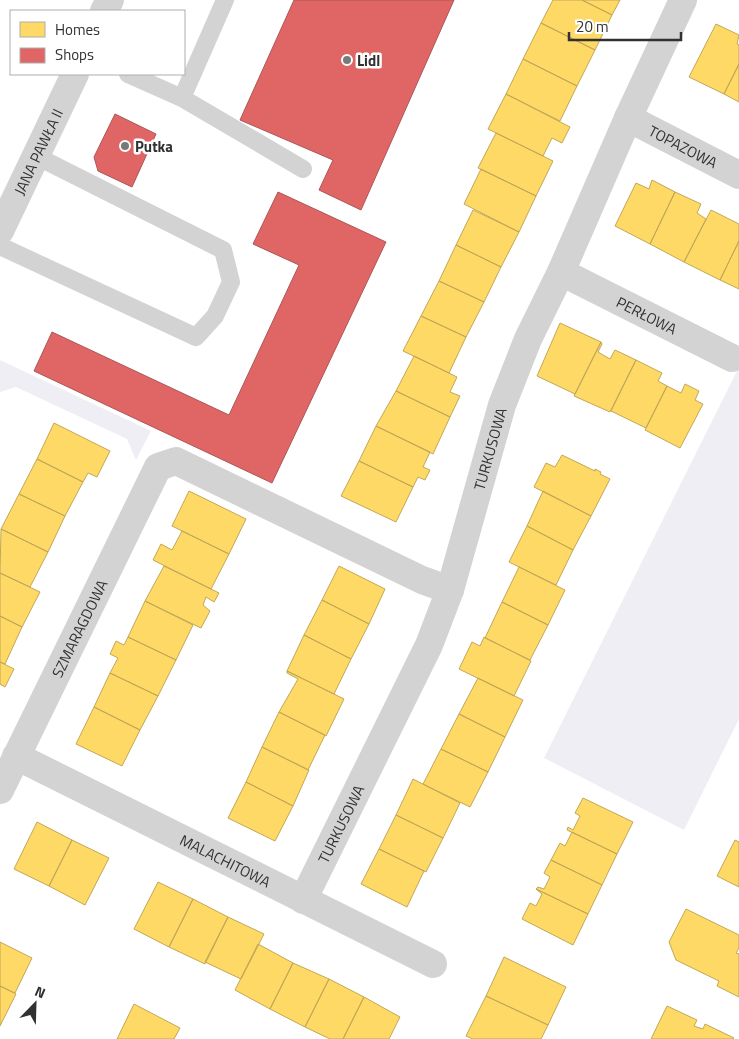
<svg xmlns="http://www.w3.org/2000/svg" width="739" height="1039" viewBox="0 0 739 1039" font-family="'Titillium Web',sans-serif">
  <rect width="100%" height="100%" fill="#fff"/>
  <!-- green -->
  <path fill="#f0eef5" d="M 0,360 L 151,431 L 136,460 L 127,439 L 16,387 L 0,392 Z
    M 739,367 L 739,719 L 684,830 L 544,758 Z"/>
  <!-- homes -->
  <path fill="#ffd966" stroke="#c1a756" d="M 553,0 L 582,0 L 612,15 L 595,50 L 541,23 Z
    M 582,0 L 620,0 L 612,15 Z
    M 541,23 L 595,50 L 577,86 L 523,59 Z
    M 716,24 L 739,35 L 737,44 L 739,45 L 739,64 L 724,94 L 689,77 Z
    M 523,59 L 577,86 L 560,121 L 506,94 Z
    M 739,64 L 739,102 L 724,94 Z
    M 506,94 L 570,127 L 562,143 L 552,138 L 543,156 L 488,129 Z
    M 496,133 L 553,161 L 536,196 L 478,168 Z
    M 481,169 L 536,196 L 519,232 L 464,204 Z
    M 652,180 L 675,192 L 650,244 L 615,226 L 636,183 L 649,189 Z
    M 675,192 L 701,204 L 697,213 L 706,219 L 684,262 L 650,244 Z
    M 473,210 L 519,232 L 501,267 L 456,245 Z
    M 711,210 L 739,224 L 739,241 L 720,280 L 684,262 Z
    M 739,241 L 739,289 L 720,280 Z
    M 456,245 L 501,267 L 484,302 L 439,281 Z
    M 439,281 L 484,302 L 466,337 L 421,316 Z
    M 421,316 L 466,337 L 449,373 L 403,351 Z
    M 560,323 L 601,342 L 575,394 L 537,376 Z
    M 601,342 L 602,344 L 598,352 L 610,359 L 615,350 L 636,360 L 610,412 L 574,396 Z
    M 414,356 L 457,377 L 450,392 L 460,396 L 450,417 L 396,391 Z
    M 636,360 L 662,373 L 658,381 L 667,386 L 646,428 L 611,411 Z
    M 685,384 L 699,391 L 695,400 L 703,404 L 680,448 L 645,430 L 667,386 L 681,393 Z
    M 396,391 L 450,417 L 433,454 L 376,426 Z
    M 54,423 L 110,451 L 97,477 L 88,473 L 83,482 L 37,459 Z
    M 376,426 L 430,452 L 423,467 L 430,470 L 425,480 L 418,477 L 413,487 L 359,461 Z
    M 562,455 L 595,471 L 595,469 L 601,472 L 600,474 L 610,479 L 591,516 L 534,487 L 546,463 L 555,467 Z
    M 37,459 L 83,482 L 65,516 L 19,494 Z
    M 359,461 L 413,487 L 396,522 L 341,496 Z
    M 189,491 L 246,519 L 229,554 L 172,526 Z
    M 543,491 L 591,516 L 573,550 L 527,526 Z
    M 19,494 L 65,516 L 48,552 L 1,529 Z
    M 527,526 L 573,550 L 556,585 L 509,562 Z
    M 1,529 L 48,552 L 30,587 L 0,573 Z
    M 182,531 L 229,554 L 211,589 L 153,560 L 161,544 L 172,550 Z
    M 164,566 L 219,593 L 214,602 L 206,597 L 203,605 L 210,611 L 201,628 L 145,601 Z
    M 339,566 L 385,589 L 369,624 L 322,600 Z
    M 519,567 L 565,590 L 548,625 L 502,602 Z
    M 0,573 L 40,592 L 22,627 L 0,616 Z
    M 322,600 L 369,624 L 351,659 L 304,635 Z
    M 145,601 L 193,625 L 176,660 L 128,637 Z
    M 502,602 L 548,625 L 530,660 L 485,638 Z
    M 0,616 L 22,627 L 5,664 L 0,662 Z
    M 304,635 L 351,659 L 334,694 L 287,671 Z
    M 128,637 L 176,660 L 158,696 L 110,673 L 118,658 L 110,654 L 116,641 L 124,645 Z
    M 484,637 L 531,661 L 514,696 L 459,669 L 472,642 L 480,646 Z
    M 0,662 L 14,669 L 5,687 L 0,684 Z
    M 287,671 L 344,699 L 326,736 L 279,712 L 298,679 L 287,673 Z
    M 110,673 L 158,696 L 140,730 L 94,707 Z
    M 478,678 L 523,700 L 505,737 L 459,714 Z
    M 94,707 L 140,730 L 122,766 L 76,744 Z
    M 279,712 L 325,735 L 308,770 L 262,747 Z
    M 459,714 L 505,737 L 488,772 L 441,749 Z
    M 262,747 L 309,770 L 293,806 L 246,782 Z
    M 441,749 L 488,772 L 470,807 L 423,784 Z
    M 413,779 L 460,803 L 443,838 L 396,815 Z
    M 246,782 L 293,806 L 275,841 L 228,818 Z
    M 583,798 L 633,822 L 617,854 L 567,830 L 568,827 L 573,830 L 580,816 L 575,813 Z
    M 396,815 L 443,838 L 426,872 L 379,849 Z
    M 37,822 L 72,840 L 49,886 L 14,869 Z
    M 572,832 L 617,854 L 602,885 L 551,860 L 560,843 L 565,846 Z
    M 72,840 L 109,858 L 85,905 L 49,886 Z
    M 735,840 L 739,842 L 739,887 L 717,876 Z
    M 379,849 L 424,871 L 407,907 L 361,884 Z
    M 551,860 L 602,885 L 588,914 L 536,889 L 538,887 L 544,889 L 550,877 L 544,873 Z
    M 158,882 L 193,899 L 169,947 L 134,929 Z
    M 536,889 L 588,914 L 573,945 L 522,919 L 530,903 L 536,906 L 542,894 Z
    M 193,899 L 228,917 L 205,964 L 169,947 Z
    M 686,909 L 739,935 L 739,948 L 736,953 L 739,954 L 739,997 L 717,986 L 719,981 L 676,960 L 669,942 Z
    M 228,917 L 264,934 L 241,979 L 205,962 Z
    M 0,942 L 32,958 L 15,993 L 0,986 Z
    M 258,944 L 293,963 L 270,1009 L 235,990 Z
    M 504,957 L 566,987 L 548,1025 L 486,996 Z
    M 293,963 L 329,979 L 305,1027 L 270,1009 Z
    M 329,979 L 364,997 L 343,1039 L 330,1039 L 305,1027 Z
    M 0,986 L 16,994 L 0,1026 Z
    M 486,996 L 548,1025 L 541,1039 L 473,1039 L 466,1036 Z
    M 364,997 L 400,1017 L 389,1039 L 343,1039 Z
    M 134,1004 L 180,1028 L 174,1039 L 117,1039 Z
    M 667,1006 L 697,1020 L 694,1026 L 703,1029 L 705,1024 L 734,1038 L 733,1039 L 651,1039 Z"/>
  <!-- shops -->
  <path fill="#e06666" stroke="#ac5656" d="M 294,0 L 454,0 L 361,210 L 319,190 L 333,160 L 240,120 Z
    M 115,114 L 156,134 L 132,187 L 98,171 L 94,157 Z
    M 278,192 L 386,242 L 272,483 L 34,371 L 52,332 L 229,415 L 299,265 L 253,244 Z"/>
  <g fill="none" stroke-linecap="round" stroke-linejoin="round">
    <!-- service -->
    <path stroke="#d3d3d3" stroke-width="18" d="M 128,74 L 182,98 L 303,169
      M 182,98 L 225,0
      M 0,246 L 196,337 L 215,316 L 231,282 L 223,250 L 36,156"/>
    <!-- minor -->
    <g stroke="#d3d3d3" stroke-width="28">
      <path id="s1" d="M 628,118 L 739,175"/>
      <path id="s2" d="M 561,272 L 732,358"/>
      <path id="s3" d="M 16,756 L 433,964"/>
      <path id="s4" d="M 0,790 L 158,467 L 176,461 L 422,580 L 450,590"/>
      <path id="s5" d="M 303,900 L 429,645 L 450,590 L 502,405 L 528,339 L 561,272 L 628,118 L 683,0"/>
    </g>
    <!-- tertiary -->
    <g stroke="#d3d3d3" stroke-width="28">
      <path d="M 104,11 L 110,0"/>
      <path id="s6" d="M 0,231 L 75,74"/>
    </g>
  </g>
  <!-- markers -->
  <g fill="#797979" stroke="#fff" stroke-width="2">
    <circle cx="347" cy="60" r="5"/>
    <circle cx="125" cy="146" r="5"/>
  </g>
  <g text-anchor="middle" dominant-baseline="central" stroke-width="5" stroke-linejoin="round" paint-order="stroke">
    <!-- poi labels -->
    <g font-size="15" font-weight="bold" fill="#313131" stroke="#fff" text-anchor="start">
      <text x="357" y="60">Lidl</text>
      <text x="135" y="146">Putka</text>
    </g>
    <!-- street labels -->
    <g font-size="15" fill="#313131" stroke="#fff">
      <text stroke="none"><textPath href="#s1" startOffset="62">TOPAZOWA</textPath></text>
      <text stroke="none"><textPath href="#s6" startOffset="88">JANA PAWŁA II</textPath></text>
      <text stroke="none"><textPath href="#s2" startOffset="96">PERŁOWA</textPath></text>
      <text stroke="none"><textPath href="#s5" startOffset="490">TURKUSOWA</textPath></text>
      <text stroke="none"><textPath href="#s4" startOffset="180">SZMARAGDOWA</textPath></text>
      <text stroke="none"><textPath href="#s5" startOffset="85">TURKUSOWA</textPath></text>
      <text stroke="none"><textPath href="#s3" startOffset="234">MALACHITOWA</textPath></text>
    </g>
  </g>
  <!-- legend -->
  <rect x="10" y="10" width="175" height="65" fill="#ffffff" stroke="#adadad"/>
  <rect x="20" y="22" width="25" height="15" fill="#ffd966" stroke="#adadad"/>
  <text x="55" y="35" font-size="15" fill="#313131">Homes</text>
  <rect x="20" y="48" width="25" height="15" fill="#e06666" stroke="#adadad"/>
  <text x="55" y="60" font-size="15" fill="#313131">Shops</text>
  <!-- north arrow -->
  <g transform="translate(35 1004) rotate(23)" stroke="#ffffff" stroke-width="4" paint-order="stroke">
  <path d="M0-4L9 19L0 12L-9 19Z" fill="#313131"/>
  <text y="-8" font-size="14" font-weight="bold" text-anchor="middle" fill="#313131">N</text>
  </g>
  <!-- scale -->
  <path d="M569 32v8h112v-8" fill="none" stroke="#313131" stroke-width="2.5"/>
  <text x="576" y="32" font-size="15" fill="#313131" stroke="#ffffff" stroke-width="4" paint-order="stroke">20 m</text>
</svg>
